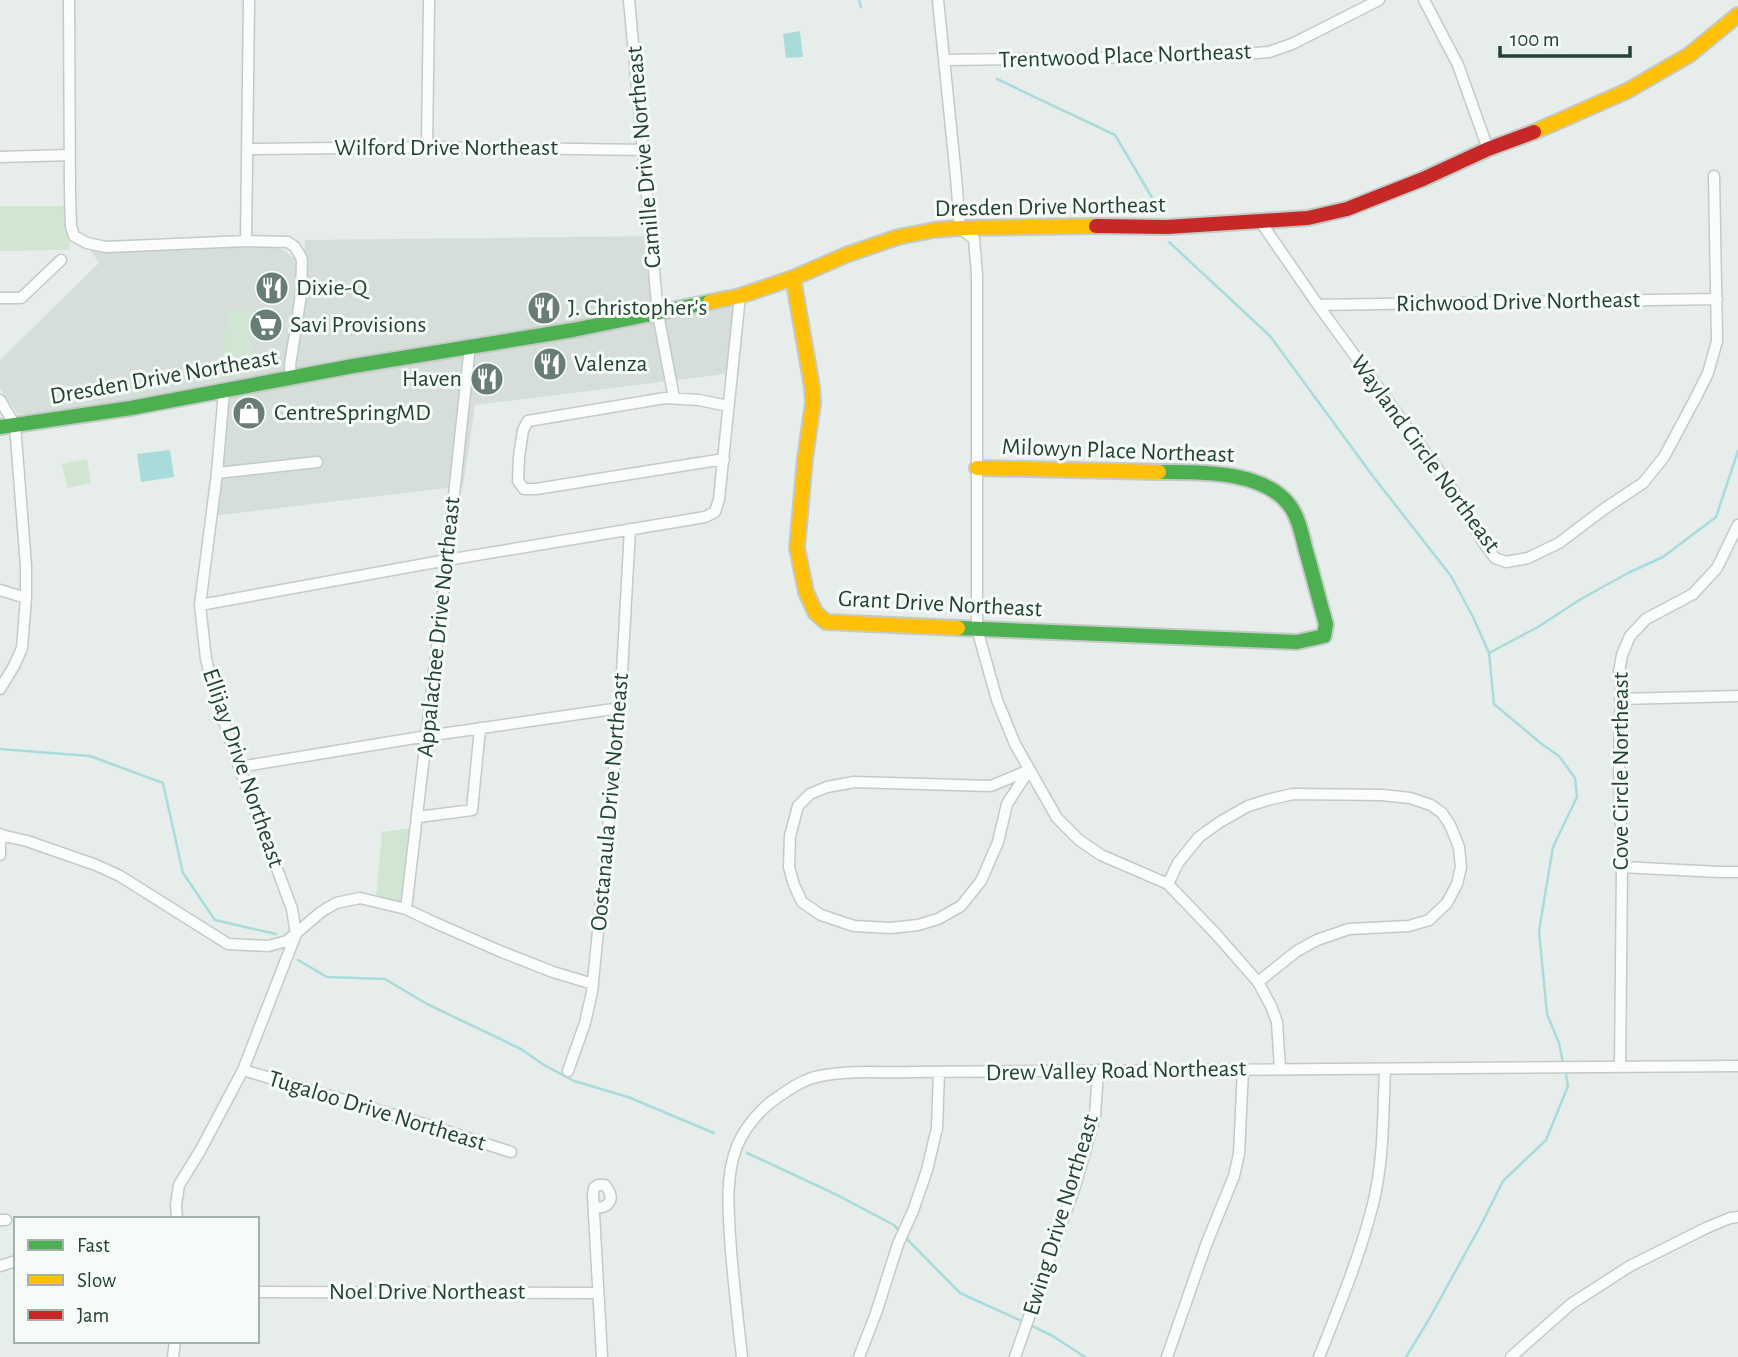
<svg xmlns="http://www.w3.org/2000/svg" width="1738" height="1357" viewBox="0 0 1738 1357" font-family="'Alegreya Sans',sans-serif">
  <rect width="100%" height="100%" fill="#e7edea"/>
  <!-- built -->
  <path fill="#d5ded9" d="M 653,236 L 658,314 L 741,299 L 725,374 L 475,405 L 463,486 L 212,516 L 229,399 L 215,401 L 131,408 L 83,416 L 18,414 L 0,389 L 0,360 L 99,263 L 84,240 L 270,241 L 304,265 L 305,240 Z"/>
  <!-- green -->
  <path fill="#d0e6d3" d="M 0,206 L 67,206 L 70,250 L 0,251 Z
    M 229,309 L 254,313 L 248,374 L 221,372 Z
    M 87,459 L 91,483 L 67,488 L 62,464 Z
    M 410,828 L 404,905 L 376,898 L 382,832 Z"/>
  <!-- water -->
  <path fill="#a7dcda" d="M 800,31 L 803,57 L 786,58 L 783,34 Z
    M 170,450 L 174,477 L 141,482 L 137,454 Z"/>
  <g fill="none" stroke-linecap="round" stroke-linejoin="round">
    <!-- stream -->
    <path stroke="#a7dcda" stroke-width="2.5" d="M 859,0 L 861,7
      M 997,79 L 1115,135 L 1157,206
      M 1169,242 L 1270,336 L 1372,475 L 1451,576 L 1473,617 L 1489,653 L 1494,704 L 1543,745 L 1559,756 L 1575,778 L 1577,797 L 1553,847 L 1539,931 L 1547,1014 L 1559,1043 L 1563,1063
      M 1489,653 L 1538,627 L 1581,599 L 1628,573 L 1663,557 L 1716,517 L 1738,451
      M 0,749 L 90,756 L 163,783 L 183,873 L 215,920 L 276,934
      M 298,960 L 327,977 L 385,979 L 427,1004 L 521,1049 L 544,1065 L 574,1081 L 628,1097 L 714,1133
      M 747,1153 L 835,1194 L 894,1225 L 899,1231
      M 904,1236 L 960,1293 L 1024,1322
      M 1030,1325 L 1051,1335 L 1085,1357
      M 1406,1357 L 1428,1321 L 1482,1223 L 1503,1181 L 1546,1140 L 1568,1086 L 1565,1069"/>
    <defs>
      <path id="street" d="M 69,0 L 70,195 L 71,226 L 74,236 L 87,243 L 106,247 L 246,241 L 288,242 L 295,247 L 301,257 L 302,261 L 301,295 L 290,365 L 291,378
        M 629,0 L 658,314 L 674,398
        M 938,0 L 956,177 L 960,228 L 974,239 L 977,275 L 977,629 L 997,700 L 1015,744 L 1057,818 L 1079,840 L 1101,855 L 1168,884 L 1215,933 L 1258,982 L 1271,1006 L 1277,1022 L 1280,1069
        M 1424,0 L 1458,65 L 1488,149
        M 944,60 L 1219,56 L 1269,52 L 1292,44 L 1379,0
        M 427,147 L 429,0
        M 248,149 L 427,147 L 644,150
        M 0,157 L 70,155
        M 1260,221 L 1318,305 L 1452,489 L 1483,542 L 1495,558 L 1506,562 L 1528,558 L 1559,543 L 1604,509 L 1643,483 L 1664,457 L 1695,399 L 1708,373 L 1717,341 L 1714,176
        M 246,241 L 249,0
        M 0,298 L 21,298 L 61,260
        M 1318,305 L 1717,299
        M 0,400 L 15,425 L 26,566 L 26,598 L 22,648 L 14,666 L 0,689
        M 724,459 L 536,489 L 524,489 L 518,481 L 519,457 L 523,430 L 528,421 L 665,398 L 699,400 L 728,406
        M 217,473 L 317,462
        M 0,590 L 26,598
        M 200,605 L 447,560 L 705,517 L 715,512 L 719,499 L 740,296
        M 1620,699 L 1738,696
        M 239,767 L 427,736 L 620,708
        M 1029,770 L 1007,804 L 998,842 L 981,881 L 961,906 L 938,919 L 918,925 L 891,928 L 854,926 L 821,915 L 802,902 L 794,885 L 789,867 L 790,836 L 798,806 L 810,794 L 827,787 L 854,782 L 991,786 Z
        M 418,817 L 472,810 L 480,728
        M 0,834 L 0,855
        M 1,835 L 27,841 L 96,865 L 120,876 L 228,944 L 268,946 L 287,941 L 321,912 L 336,903 L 360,898 L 406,909 L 431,921 L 502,952 L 553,972 L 593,984
        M 1622,867 L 1719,872 L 1738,872
        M 1168,884 L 1178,863 L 1199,837 L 1220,822 L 1248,806 L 1271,799 L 1293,794 L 1382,795 L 1410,798 L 1431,805 L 1442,813 L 1450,825 L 1459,847 L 1461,867 L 1457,884 L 1447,903 L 1429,920 L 1409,926 L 1349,929 L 1317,940 L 1297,951 L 1258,982
        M 406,909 L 447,560 L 470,346
        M 1620,1067 L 1622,867 L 1619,765 L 1621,688 L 1619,672 L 1622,655 L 1630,636 L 1646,619 L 1693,594 L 1717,568 L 1738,525
        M 243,1070 L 421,1123 L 511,1152
        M 568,1071 L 585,1023 L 592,992 L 620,708 L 630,529
        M 594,1208 C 610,1208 616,1199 605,1185 L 598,1185 L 594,1188 L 593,1196 L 602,1357
        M 177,1219 L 176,1205 L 179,1185 L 200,1151 L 243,1070 L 296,934 L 292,909 L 239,767 L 214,691 L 206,659 L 200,605 L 217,473 L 224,391
        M 0,1220 L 6,1220
        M 0,1266 L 16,1261
        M 257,1292 L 598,1293
        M 173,1357 L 175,1341
        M 742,1357 C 738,1322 734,1286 731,1251 C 729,1216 724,1180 737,1146 C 745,1127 761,1108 778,1097 C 791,1088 804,1079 820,1076 C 849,1070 881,1073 911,1072 L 1738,1066
        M 859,1357 L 876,1313 L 898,1244 L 913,1211 L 927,1170 L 937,1128 L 939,1072
        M 1015,1357 L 1076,1183 L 1095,1116 L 1098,1070
        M 1167,1357 L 1206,1245 L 1234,1176 L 1239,1154 L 1243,1070
        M 1319,1357 C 1339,1307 1360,1256 1373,1204 C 1384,1160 1383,1113 1385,1069
        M 1511,1357 L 1571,1304 L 1630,1266 L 1706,1228 L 1730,1218 L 1738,1217"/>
      <path id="fast" d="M 0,427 L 131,408 L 353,366 L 573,330 L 710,302
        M 958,628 L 1297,642 L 1324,636 L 1326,624 C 1319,600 1313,575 1306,551 C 1302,536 1299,518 1290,506 C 1264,470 1199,472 1159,472"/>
      <path id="slow" d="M 1534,132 L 1627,91 L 1689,55 L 1738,15
        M 793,278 L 812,387 L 813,403 L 805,458 L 797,548 L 806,592 L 815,612 L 826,622 L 958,628
        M 710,302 L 740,296 L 793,278 L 846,255 L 898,237 L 934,230 L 960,228 L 1096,226
        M 977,468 L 1159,472"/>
      <path id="jam" d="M 1096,226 L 1167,227 L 1308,218 L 1347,209 L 1423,179 L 1488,149 L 1534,132"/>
    </defs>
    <!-- street casing -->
    <use href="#street" stroke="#c4cac7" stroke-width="13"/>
    <!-- fast casing -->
    <use href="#fast" stroke="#c3cac7" stroke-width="18"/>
    <!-- slow casing -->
    <use href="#slow" stroke="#c3cac7" stroke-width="18"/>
    <!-- jam casing -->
    <use href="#jam" stroke="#c3cac7" stroke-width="18"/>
    <!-- street -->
    <use href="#street" stroke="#fbfcfc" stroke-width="10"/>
    <!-- fast -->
    <use href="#fast" stroke="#4caf50" stroke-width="14"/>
    <!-- slow -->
    <use href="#slow" stroke="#ffc107" stroke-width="14"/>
    <!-- jam -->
    <use href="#jam" stroke="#c62828" stroke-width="14"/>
  </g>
  <!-- icons -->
  <defs>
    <symbol id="restaurant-disc" viewBox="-11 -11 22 22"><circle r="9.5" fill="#687e74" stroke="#f6fbf8"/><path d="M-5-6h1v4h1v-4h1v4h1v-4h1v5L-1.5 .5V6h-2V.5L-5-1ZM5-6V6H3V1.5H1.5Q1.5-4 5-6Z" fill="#fff"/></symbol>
    <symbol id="supermarket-disc" viewBox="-11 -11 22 22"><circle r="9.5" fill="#687e74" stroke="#f6fbf8"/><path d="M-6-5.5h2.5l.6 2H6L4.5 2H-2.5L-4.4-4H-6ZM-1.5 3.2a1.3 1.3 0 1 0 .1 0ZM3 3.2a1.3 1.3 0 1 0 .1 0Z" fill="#fff"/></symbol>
    <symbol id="shop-disc" viewBox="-11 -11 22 22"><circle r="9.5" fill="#687e74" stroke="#f6fbf8"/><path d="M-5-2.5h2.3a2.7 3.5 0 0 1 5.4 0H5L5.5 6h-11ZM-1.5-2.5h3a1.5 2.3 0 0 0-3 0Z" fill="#fff"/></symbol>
  </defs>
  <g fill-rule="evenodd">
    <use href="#restaurant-disc" x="253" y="269" width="38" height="38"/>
    <use href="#restaurant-disc" x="525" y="289" width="38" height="38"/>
    <use href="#supermarket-disc" x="247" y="306" width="38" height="38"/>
    <use href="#restaurant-disc" x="531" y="345" width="38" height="38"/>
    <use href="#restaurant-disc" x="468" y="360" width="38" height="38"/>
    <use href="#shop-disc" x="230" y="394" width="38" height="38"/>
  </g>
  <g text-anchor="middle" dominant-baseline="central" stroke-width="6" stroke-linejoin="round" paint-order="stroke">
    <!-- street labels -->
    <g font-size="24" fill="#234234" stroke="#f6fbf8">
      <text transform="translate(1125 56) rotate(-2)">Trentwood Place Northeast</text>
      <text x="446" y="148">Wilford Drive Northeast</text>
      <text transform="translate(644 157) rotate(-95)">Camille Drive Northeast</text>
      <text transform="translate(1050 207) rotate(-1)">Dresden Drive Northeast</text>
      <text transform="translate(1518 302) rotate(-1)">Richwood Drive Northeast</text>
      <text transform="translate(164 377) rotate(-10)">Dresden Drive Northeast</text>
      <text transform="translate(1118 451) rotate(2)">Milowyn Place Northeast</text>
      <text transform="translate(1425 454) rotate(54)">Wayland Circle Northeast</text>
      <text transform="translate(940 604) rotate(3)">Grant Drive Northeast</text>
      <text transform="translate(439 627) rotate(-84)">Appalachee Drive Northeast</text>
      <text transform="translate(243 768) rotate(71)">Ellijay Drive Northeast</text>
      <text transform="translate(1621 771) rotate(-90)">Cove Circle Northeast</text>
      <text transform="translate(610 802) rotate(-85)">Oostanaula Drive Northeast</text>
      <text transform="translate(1116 1071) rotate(-1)">Drew Valley Road Northeast</text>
      <text transform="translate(377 1111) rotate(17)">Tugaloo Drive Northeast</text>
      <text transform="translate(1061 1215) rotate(-73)">Ewing Drive Northeast</text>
      <text x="427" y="1292">Noel Drive Northeast</text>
    </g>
    <!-- poi labels -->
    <g font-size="24" fill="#234234" stroke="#f6fbf8" text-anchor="start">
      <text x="296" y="288">Dixie-Q</text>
      <text x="568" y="308">J. Christopher's</text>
      <text x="290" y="325">Savi Provisions</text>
      <text x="574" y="364">Valenza</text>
      <text x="462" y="379" text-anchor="end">Haven</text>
      <text x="274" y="413">CentreSpringMD</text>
    </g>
  </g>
  <!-- legend -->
  <rect x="14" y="1217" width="245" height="126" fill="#f6fbf8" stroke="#a2b1aa" stroke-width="2"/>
  <rect x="28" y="1240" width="35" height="10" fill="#4caf50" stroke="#a2b1aa" stroke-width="2"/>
  <text x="77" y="1252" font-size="21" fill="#234234">Fast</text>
  <rect x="28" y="1275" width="35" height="10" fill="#ffc107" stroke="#a2b1aa" stroke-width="2"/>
  <text x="77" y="1287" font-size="21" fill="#234234">Slow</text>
  <rect x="28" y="1310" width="35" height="10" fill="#c62828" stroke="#a2b1aa" stroke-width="2"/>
  <text x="77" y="1322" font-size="21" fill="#234234">Jam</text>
  <!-- scale -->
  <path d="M1500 46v10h130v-10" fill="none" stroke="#234234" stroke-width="3.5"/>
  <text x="1510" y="46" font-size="21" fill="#234234" stroke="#f6fbf8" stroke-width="5" paint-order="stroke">100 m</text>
</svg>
